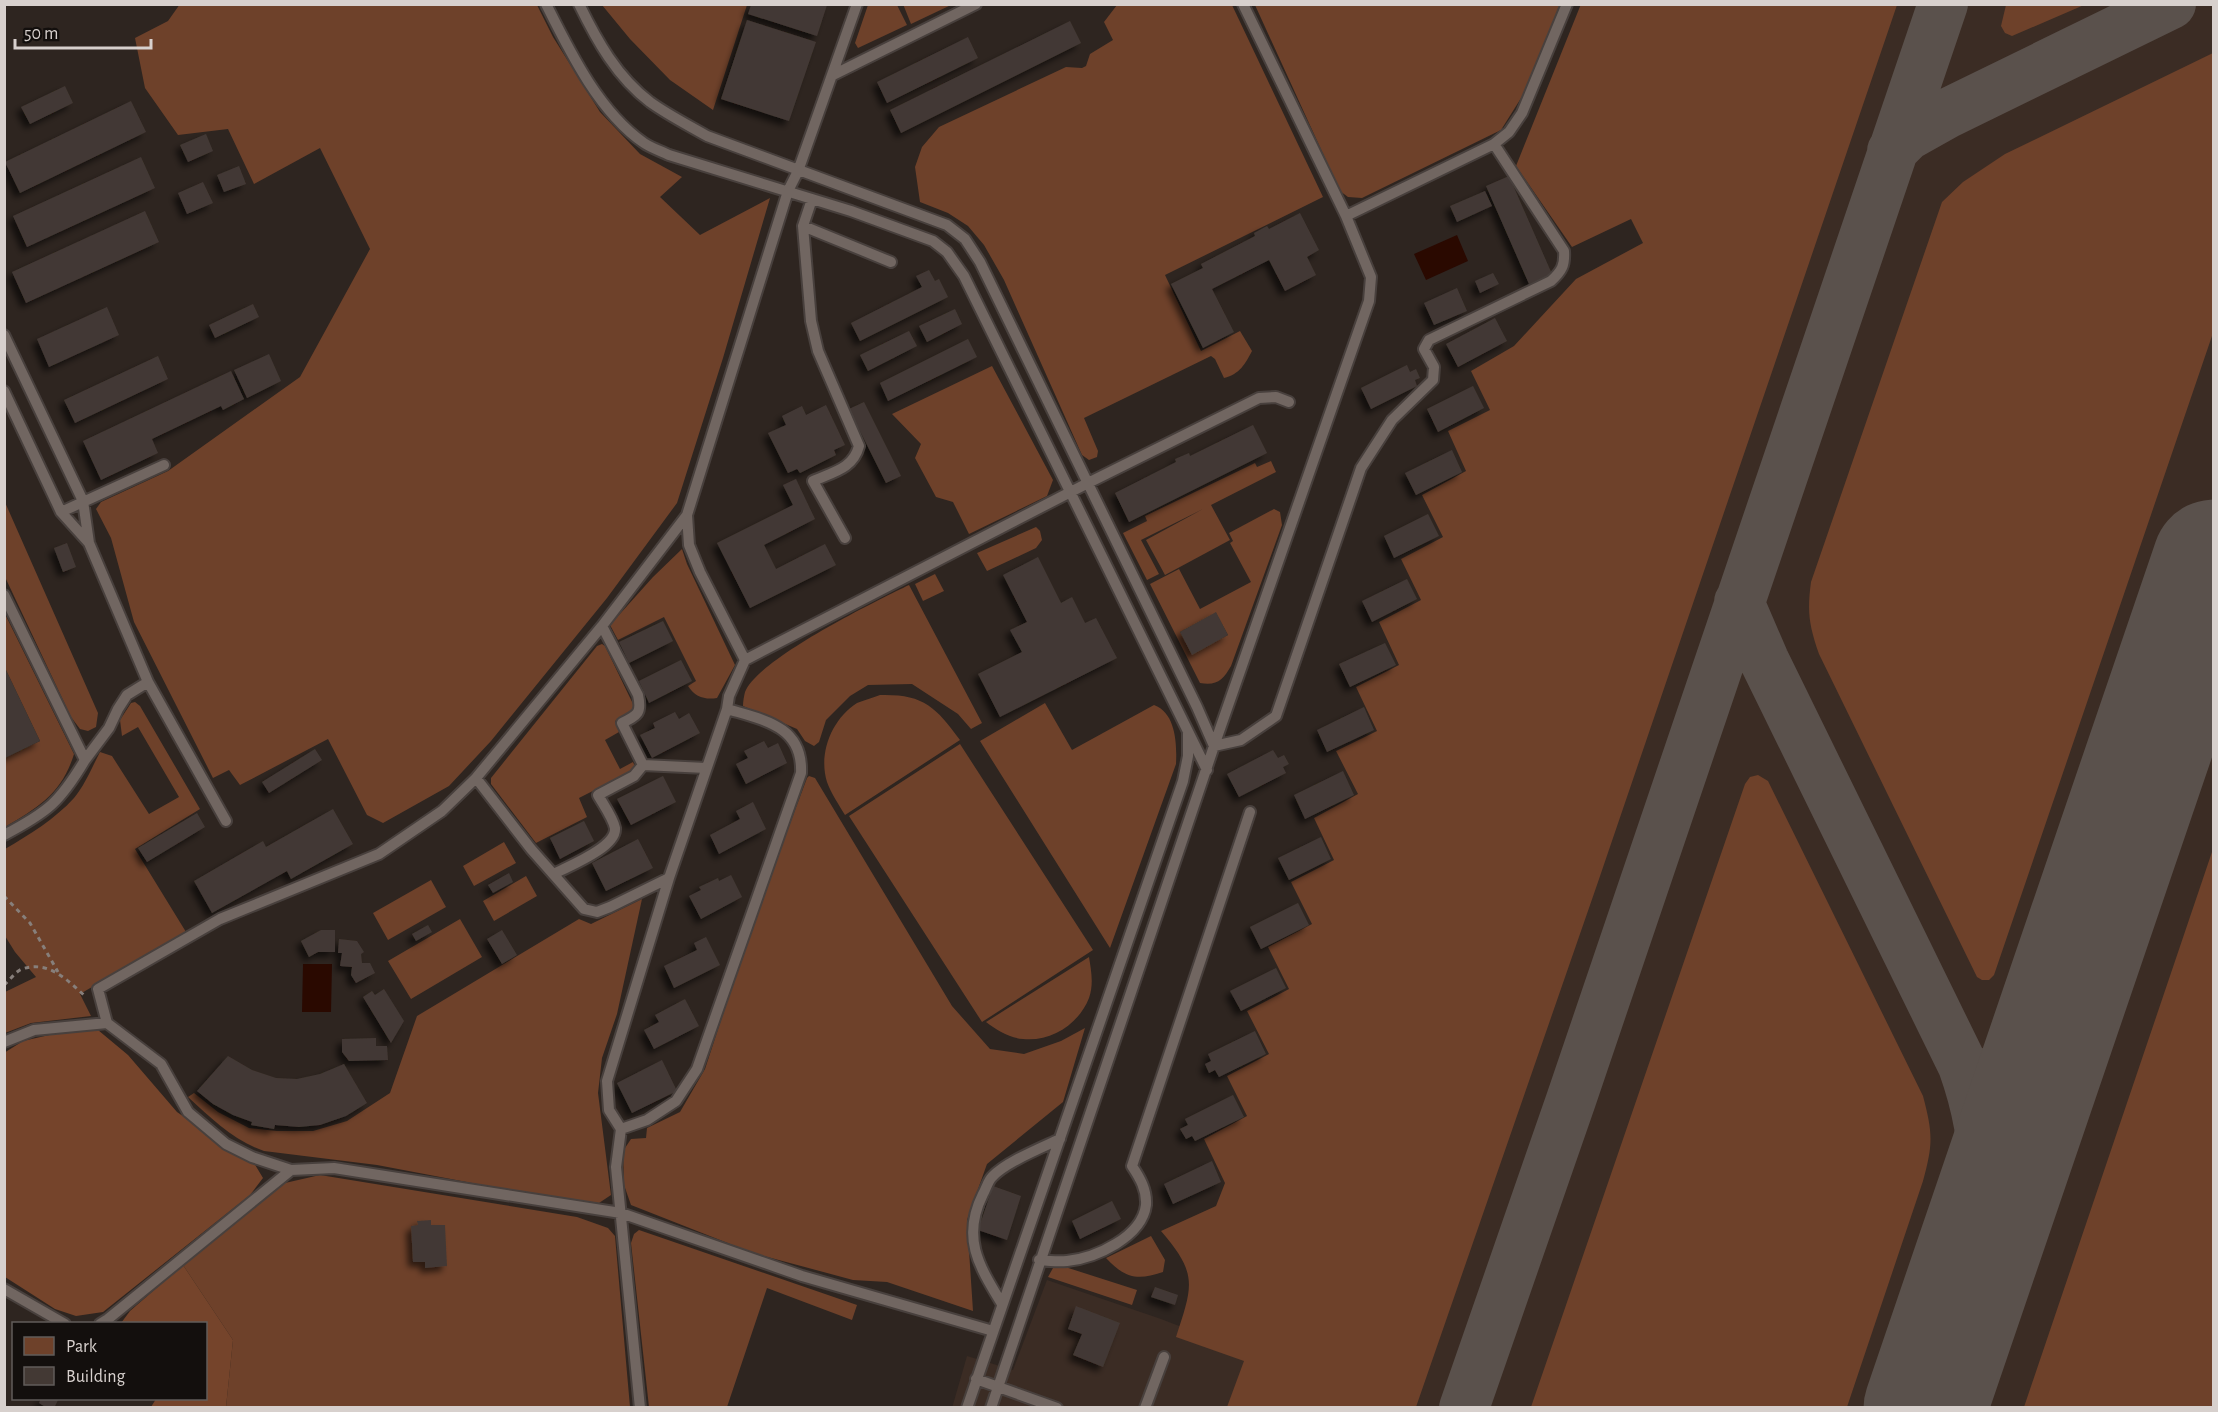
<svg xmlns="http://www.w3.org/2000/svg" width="2218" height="1412" viewBox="0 0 2218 1412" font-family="'Alegreya Sans',sans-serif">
  <defs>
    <filter id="shadow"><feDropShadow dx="-5" dy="5" stdDeviation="3" flood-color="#0009"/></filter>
  </defs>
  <rect width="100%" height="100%" fill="#2e2520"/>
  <!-- built -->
  <path fill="#3b2c24" d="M 1787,5 L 2213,5 L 2213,1407 L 952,1408 L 967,1356 L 1013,1370 L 1047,1280 L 1161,1319 L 1309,1376 Z"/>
  <!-- green -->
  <path fill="#6e412a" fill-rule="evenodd" d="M 180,4 L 537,5 L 553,37 L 600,112 L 640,154 L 682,177 L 660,197 L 700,235 L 770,198 L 723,358 L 677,503 L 607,598 L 491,741 L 449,786 L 383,823 L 367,815 L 328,739 L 240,785 L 229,770 L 213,778 L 134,622 L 111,538 L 96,509 L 101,502 L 168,471 L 300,377 L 370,249 L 320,148 L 254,184 L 228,129 L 178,135 L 145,88 L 135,38 L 168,21 Z
    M 903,4 L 951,4 L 951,5 L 911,24 Z
    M 1581,4 L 1897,5 L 1598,882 L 1416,1407 L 1227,1407 L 1244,1361 L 1176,1337 C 1193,1285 1198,1274 1161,1231 L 1216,1206 L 1225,1183 L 1204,1139 L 1247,1116 L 1227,1076 L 1269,1054 L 1247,1011 L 1289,989 L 1268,947 L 1312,924 L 1291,882 L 1334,860 L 1314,818 L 1358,794 L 1336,751 L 1377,731 L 1356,687 L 1399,665 L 1379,622 L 1421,600 L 1401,559 L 1443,537 L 1422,495 L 1466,471 L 1448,431 L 1490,410 L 1471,371 L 1514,346 L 1576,279 L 1643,243 L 1631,219 L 1572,247 L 1516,166 Z
    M 602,5 L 747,5 L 713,110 L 670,80 L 630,39 Z
    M 868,5 L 897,5 L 907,25 L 858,48 L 855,43 Z
    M 1117,5 L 1232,5 L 1323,197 L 1165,275 L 1201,351 L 1240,331 L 1252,351 C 1245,364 1240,374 1224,378 L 1215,359 L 1211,356 L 1084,418 L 1098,451 L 1097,457 L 1089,460 L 1082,455 L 1004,280 L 984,245 L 968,226 L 948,213 L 920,202 L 915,167 L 922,147 L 939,127 L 1066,67 L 1082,68 L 1086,66 L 1090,54 L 1113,40 L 1104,22 Z
    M 1255,5 L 1560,5 L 1523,95 L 1501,130 L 1362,198 L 1348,197 L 1340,191 Z
    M 2006,5 L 2006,4 L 2084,5 L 2012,36 L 2005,33 L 2001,26 Z
    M 2213,53 L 2213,333 L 1994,975 L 1989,980 L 1982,980 L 1977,977 L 1819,654 C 1809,625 1807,612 1811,582 L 1942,202 L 1963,182 L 2005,154 Z
    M 992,366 L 1053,480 L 1047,496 L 969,534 L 953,502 L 936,497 L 915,458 L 921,444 L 892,414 Z
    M 1271,461 L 1276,472 L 1211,505 L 1230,540 L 1165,575 L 1146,540 L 1203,509 L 1141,540 L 1159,574 L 1147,580 L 1123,533 L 1147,521 L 1145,516 L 1255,463 L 1257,467 Z
    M 4,500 L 98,713 L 96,727 L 88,731 L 80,729 L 71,717 L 5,577 Z
    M 1274,509 L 1280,512 L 1282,525 L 1231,666 C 1223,680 1217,686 1200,683 L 1150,584 L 1179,569 L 1200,609 L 1251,582 L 1230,543 L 1233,541 L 1229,533 ZM 1216,613 L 1228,635 L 1192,654 L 1180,632 Z
    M 1036,527 L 1040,531 L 1042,540 L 1036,548 L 987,571 L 977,553 Z
    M 682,549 L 687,564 L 735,665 L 717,698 C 705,700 695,697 688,686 L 696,681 L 664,617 L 618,640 L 610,625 L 653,577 Z
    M 935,574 L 944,591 L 923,601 L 915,584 Z
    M 909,585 L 982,723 L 971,729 L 958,714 L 912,684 L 868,685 L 850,696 L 826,720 L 819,742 L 814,746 L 805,741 L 797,729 L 743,706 C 743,701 744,696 745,692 C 758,659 874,602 909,585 Z
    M 5,614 L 74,754 C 62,793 39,807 5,827 L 5,758 L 40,741 L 5,668 Z
    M 602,644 L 605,646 L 634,706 L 632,713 L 615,721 L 619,732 L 605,740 L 620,769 L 633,762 L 636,769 L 579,798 L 587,817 L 536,843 L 491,784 L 491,778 L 597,646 Z
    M 880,695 C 923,694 935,706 960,740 L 845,815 C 839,805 831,793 827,782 C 818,753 832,719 857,703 C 864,700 873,698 880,695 Z
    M 135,702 L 140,706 L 200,809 L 135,849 L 186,932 L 80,994 L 91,1016 L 31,1023 L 5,1033 L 5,992 L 36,977 L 15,952 L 5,936 L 5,849 C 29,835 55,819 74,798 C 85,785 92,767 100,752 L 112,756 L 149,814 L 179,797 L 138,727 L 122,736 L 120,720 L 131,703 Z
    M 1045,703 L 1072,750 L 1154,705 C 1176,713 1177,744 1176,764 L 1110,948 L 980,741 Z
    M 960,744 L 1093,950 L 982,1022 L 849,816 Z
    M 1758,775 L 1768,781 L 1923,1096 C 1933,1134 1933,1144 1923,1181 L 1847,1407 L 1531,1407 L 1745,784 L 1750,777 Z
    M 809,776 L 815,778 L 952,1006 L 990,1049 L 1024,1054 L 1061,1041 L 1085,1028 L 1063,1102 L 987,1164 L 967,1220 L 973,1311 L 887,1282 L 853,1280 L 753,1253 L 631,1205 L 624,1185 L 623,1151 L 631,1139 L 646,1138 L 647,1128 L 680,1112 L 705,1069 L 752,925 L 807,778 Z
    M 504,842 L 516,863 L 474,886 L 463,866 Z
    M 2213,849 L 2213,1407 L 2024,1407 Z
    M 526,876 L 537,896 L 494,921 L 483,901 Z
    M 431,880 L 446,907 L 388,940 L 373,913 Z
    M 642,899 L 617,1014 L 602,1058 L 598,1093 L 611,1195 L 599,1203 L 566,1201 L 377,1165 L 264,1151 C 234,1141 211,1118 188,1097 L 194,1093 L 218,1112 L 249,1128 L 277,1131 L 313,1131 L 347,1121 L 390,1093 L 417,1016 L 579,919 L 591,924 Z
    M 460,919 L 482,957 L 411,999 L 388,961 Z
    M 1089,957 C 1091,970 1094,984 1089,998 C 1079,1024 1051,1042 1023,1039 C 1009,1038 997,1030 986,1022 Z
    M 320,1175 L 577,1217 L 608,1228 L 615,1236 L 630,1407 L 226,1407 L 233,1340 L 183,1265 L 255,1202 L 285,1183 Z
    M 639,1230 L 857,1305 L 852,1320 L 767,1288 L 727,1407 L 649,1407 L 631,1243 L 634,1234 Z
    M 1151,1236 L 1165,1260 L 1163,1272 C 1137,1281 1125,1278 1106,1258 Z
    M 1059,1265 L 1137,1290 L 1132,1305 L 1048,1277 L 1053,1268 Z"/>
  <!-- forest -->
  <path fill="#75442b" d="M 98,1030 L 128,1055 L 177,1112 L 236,1153 L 254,1163 L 263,1178 L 250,1195 L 103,1312 L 76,1316 L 55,1309 L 5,1277 L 4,1053 L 23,1041 L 58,1033 Z
    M 183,1265 L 233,1340 L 226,1407 L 151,1407 L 156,1399 L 206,1398 L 206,1324 L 121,1323 L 130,1311 Z"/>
  <!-- water -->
  <path fill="#2a0900" d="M 1457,235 L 1468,261 L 1426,280 L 1414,254 Z
    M 303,964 L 332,964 L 331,1012 L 302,1012 Z"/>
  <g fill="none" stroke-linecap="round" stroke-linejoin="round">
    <!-- taxiway -->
    <path stroke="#5a514c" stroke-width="50" d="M 1892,151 L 1907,136 L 1948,113 L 2171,4
      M 1739,602 L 1764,660 L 1963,1066 C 2006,1092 2027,1080 2050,1040
      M 1963,1066 C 1978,1108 1986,1154 1984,1199 C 1982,1229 1972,1258 1966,1286
      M 1464,1408 L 1571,1100 L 1943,4"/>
    <!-- runway -->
    <path stroke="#5a514c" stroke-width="123" d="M 1925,1408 L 2214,561"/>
  </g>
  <!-- building -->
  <path fill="#433934" filter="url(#shadow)" d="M 751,5 L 827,5 L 817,36 L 748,14 Z
    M 747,20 L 816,42 L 789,121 L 721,99 Z
    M 1070,21 L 1081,43 L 901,133 L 890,110 Z
    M 968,37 L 978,58 L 887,103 L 877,82 Z
    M 65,86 L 73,103 L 30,124 L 21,107 Z
    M 131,101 L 146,132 L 20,193 L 5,162 Z
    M 206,134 L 213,151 L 188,162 L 180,145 Z
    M 141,157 L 155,188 L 27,247 L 13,216 Z
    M 239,166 L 246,184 L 224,192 L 217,175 Z
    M 1509,176 L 1552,274 L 1529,284 L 1486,186 Z
    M 203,182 L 213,203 L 187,214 L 178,193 Z
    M 1485,191 L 1492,206 L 1457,222 L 1450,206 Z
    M 145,211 L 159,242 L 26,303 L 12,272 Z
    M 1300,213 L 1319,250 L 1307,257 L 1316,275 L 1285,291 L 1269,260 L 1212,289 L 1234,332 L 1203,348 L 1171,284 L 1203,268 L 1201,264 L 1255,236 L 1254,233 L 1267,226 L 1269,229 Z
    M 929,270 L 935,281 L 939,279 L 948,297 L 860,341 L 851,323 L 922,287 L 916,276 Z
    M 1493,273 L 1499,284 L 1480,293 L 1475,281 Z
    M 1457,288 L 1467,311 L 1434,325 L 1424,303 Z
    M 253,304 L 259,317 L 215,338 L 209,325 Z
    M 107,307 L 119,335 L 49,367 L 37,339 Z
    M 955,309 L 962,324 L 927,342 L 919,326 Z
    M 1495,318 L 1507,341 L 1458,367 L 1446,344 Z
    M 909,331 L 917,346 L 868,371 L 860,355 Z
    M 968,339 L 977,357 L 888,401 L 880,383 Z
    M 269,354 L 281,381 L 247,398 L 234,370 Z
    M 158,356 L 168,379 L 75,423 L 64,400 Z
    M 1407,365 L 1410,372 L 1416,369 L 1420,378 L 1415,380 L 1417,386 L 1371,409 L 1361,388 Z
    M 231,371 L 244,399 L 223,410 L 221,406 L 152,439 L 158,453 L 101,480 L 83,441 Z
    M 1473,386 L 1484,408 L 1438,432 L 1427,409 Z
    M 864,402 L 901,476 L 886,483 L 849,409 Z
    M 826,405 L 845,445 L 834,450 L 836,455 L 800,473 L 797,469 L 788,473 L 768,433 L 786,425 L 782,416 L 802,406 L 806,415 Z
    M 1253,425 L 1267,453 L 1129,522 L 1115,493 L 1176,462 L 1175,459 L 1189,453 L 1190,456 Z
    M 1452,450 L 1462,472 L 1416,495 L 1405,473 Z
    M 796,479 L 815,519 L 764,545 L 776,569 L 825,544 L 836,565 L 750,608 L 717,543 L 793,505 L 783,485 Z
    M 1428,514 L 1439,536 L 1394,558 L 1384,536 Z
    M 67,543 L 76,567 L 63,572 L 54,548 Z
    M 1038,557 L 1061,603 L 1072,597 L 1085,623 L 1096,618 L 1117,658 L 1000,717 L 978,674 L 1022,652 L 1010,630 L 1027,622 L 1003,575 Z
    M 1407,579 L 1417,599 L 1372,622 L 1362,601 Z
    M 1216,612 L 1228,635 L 1192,655 L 1180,632 Z
    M 663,621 L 673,641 L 629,663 L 619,642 Z
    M 1385,643 L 1396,665 L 1350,687 L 1339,664 Z
    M 681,660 L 692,681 L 649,703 L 639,681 Z
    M 5,668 L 40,741 L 5,758 Z
    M 1364,707 L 1374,730 L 1327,752 L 1317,730 Z
    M 675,712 L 679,719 L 689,713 L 700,733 L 652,758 L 640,735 L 655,728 L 653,723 Z
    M 764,741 L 768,748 L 778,743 L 787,763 L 746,784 L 736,764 L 748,758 L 744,751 Z
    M 315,749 L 322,760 L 269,793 L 262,782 Z
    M 1273,750 L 1278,758 L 1284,755 L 1289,764 L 1283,767 L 1286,773 L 1239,797 L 1227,774 Z
    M 1343,771 L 1354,795 L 1305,819 L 1294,795 Z
    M 663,776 L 676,802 L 631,825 L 617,799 Z
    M 753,802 L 766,829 L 719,854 L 710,835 L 740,819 L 736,811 Z
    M 333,809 L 353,844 L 291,879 L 287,871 L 212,913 L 194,881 L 263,841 L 266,847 Z
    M 197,813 L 205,827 L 147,862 L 138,848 Z
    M 584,821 L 594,841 L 560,859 L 550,838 Z
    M 1321,837 L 1331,859 L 1289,880 L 1278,858 Z
    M 638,839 L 653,868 L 606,891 L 592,863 Z
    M 509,873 L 513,882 L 493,893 L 488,885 Z
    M 731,875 L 742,897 L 701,919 L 689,896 L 701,890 L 699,887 L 718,878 L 719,881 Z
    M 1298,903 L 1309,925 L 1261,949 L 1250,927 Z
    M 428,925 L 432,932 L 416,941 L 412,934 Z
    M 321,930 L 335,930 L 335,952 L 318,952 L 309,957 L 301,941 Z
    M 502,930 L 517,955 L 502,964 L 487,939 Z
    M 706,937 L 720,965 L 674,988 L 664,966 L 697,950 L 694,943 Z
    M 339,939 L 357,941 L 364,952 L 361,954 L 362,963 L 370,963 L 375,973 L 356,983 L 351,975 L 352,967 L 340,966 L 342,953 L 338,953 Z
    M 1276,968 L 1286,988 L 1241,1011 L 1230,991 Z
    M 384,989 L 404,1021 L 391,1043 L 363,997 L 372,991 L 375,995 Z
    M 685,999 L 699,1026 L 654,1049 L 644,1030 L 659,1022 L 655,1015 Z
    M 1255,1031 L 1266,1054 L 1219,1077 L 1215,1070 L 1209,1073 L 1205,1064 L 1211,1061 L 1208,1054 Z
    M 376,1038 L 376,1046 L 387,1046 L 388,1060 L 349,1061 L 342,1052 L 342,1039 Z
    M 228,1056 L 252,1070 L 276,1078 L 297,1079 L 320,1074 L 344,1064 L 367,1103 L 346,1116 L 320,1125 L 299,1127 L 275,1125 L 274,1129 L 251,1125 L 252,1122 L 233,1115 L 213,1104 L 197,1091 Z
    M 662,1060 L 677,1091 L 632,1113 L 617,1083 Z
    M 1233,1095 L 1244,1117 L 1195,1141 L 1192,1136 L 1186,1139 L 1180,1129 L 1188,1125 L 1185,1119 Z
    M 1212,1161 L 1221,1182 L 1173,1204 L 1164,1184 Z
    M 993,1186 L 1021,1196 L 1007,1240 L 978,1230 Z
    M 1112,1201 L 1121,1219 L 1080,1239 L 1072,1221 Z
    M 431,1220 L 431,1225 L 445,1225 L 447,1266 L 425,1268 L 425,1262 L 413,1262 L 411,1226 L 418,1225 L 417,1221 Z
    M 1155,1287 L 1178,1295 L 1175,1305 L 1151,1297 Z
    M 1076,1306 L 1120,1323 L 1103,1367 L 1073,1355 L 1082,1334 L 1068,1329 Z
    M 41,1398 L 59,1398 L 54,1408 L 47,1408 L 39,1403 Z"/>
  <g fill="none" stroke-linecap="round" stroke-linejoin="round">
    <defs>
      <path id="lane" d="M 546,4 C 570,52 599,112 644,143 C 651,148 661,151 669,155 L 851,211 L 933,241 L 947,252 L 964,276 L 1207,770
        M 579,4 C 597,41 617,77 650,102 C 668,115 688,125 707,136 L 947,225 L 965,239 L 980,262 L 1197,707 L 1214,746 L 1241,740 L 1276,716 L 1361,468 L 1392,420 L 1433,380 L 1434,367 L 1424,349 L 1429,340 L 1551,281 C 1562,271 1565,265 1564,251 L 1494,144
        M 1243,4 L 1346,216
        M 833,75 L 976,4
        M 812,199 L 803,226 L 811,321 L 818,351 L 859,446 C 853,469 833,472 813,481 L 845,538
        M 803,226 L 891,262
        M 4,335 L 83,501 L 89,543
        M 4,391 L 61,512 L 89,543 L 148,682 L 226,821
        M 61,512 L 164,465
        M 4,595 L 85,760 C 60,802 48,812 4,835
        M 745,660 L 700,572 L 689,545 L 687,515 L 788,191 L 798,171 L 857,4
        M 85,760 L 109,728 L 118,709 L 127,695 L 148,682
        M 643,765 L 706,768
        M 476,778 L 531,849 L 584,909 L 597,912 L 610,907 L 669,878
        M 554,874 C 569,866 617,847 615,828 C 613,818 603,804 598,795 L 634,776 L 643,765 L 622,723 C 638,715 642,713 638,695 L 602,626
        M 4,1042 L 34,1030 L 107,1023
        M 621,1129 L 647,1120 L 676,1101 L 697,1069 L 801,773 C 803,726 764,720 727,709
        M 291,1170 L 252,1157 L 226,1144 L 188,1112 L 161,1064 L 107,1023 L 98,989 L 220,919 L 379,854 L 442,811 L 476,778 L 602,626 L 687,515
        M 1039,1260 C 1048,1261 1058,1262 1067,1261 C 1096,1258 1142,1237 1146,1205 C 1147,1190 1140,1178 1132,1166 L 1250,812
        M 4,1289 L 65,1324
        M 1002,1304 C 979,1266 961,1238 983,1194 C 986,1189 988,1181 992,1177 C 1006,1162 1041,1148 1060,1139
        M 100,1324 L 108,1319 L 291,1170 L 334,1168 L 621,1213 L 802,1276 L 993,1331
        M 976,1379 L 1057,1408
        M 640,1408 L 616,1167 L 621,1129 L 609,1110 L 607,1081 L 669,878 L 727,709 L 729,696 L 745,660 L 1088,483 L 1259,398 L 1276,397 L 1289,402
        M 967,1408 L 1183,781 L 1188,756 L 1188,733
        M 991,1408 L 1214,746 L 1369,301 L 1371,277 L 1346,216 L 1494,144 L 1509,132 L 1522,113 L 1567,4
        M 1145,1408 L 1164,1357"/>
    </defs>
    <!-- lane casing -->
    <use href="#lane" stroke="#48403d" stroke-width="14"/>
    <!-- path -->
    <path stroke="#877f7b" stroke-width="3" stroke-dasharray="4.5 4.5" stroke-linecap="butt" d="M 4,896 L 30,923 L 58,972
      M 4,985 C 10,980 16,971 22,969 C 49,960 67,980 85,996"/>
    <!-- lane -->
    <use href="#lane" stroke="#716661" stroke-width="10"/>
  </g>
  <!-- border -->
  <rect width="2218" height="1412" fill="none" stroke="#d7d0cd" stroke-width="12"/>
  <!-- legend -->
  <rect x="12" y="1322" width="195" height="78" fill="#130f0d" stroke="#615c5a" stroke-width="1.5"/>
  <rect x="24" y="1337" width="30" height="18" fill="#6e412a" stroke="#615c5a" stroke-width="1.5"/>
  <text x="66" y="1352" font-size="18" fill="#d7d0cd">Park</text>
  <rect x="24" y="1367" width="30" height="18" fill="#433934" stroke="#615c5a" stroke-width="1.5"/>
  <text x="66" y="1382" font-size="18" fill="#d7d0cd">Building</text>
  <!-- scale -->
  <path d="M15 39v9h136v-9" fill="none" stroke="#d7d0cd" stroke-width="3"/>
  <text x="24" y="39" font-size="18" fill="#d7d0cd" stroke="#130f0d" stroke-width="4.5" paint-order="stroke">50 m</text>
</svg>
